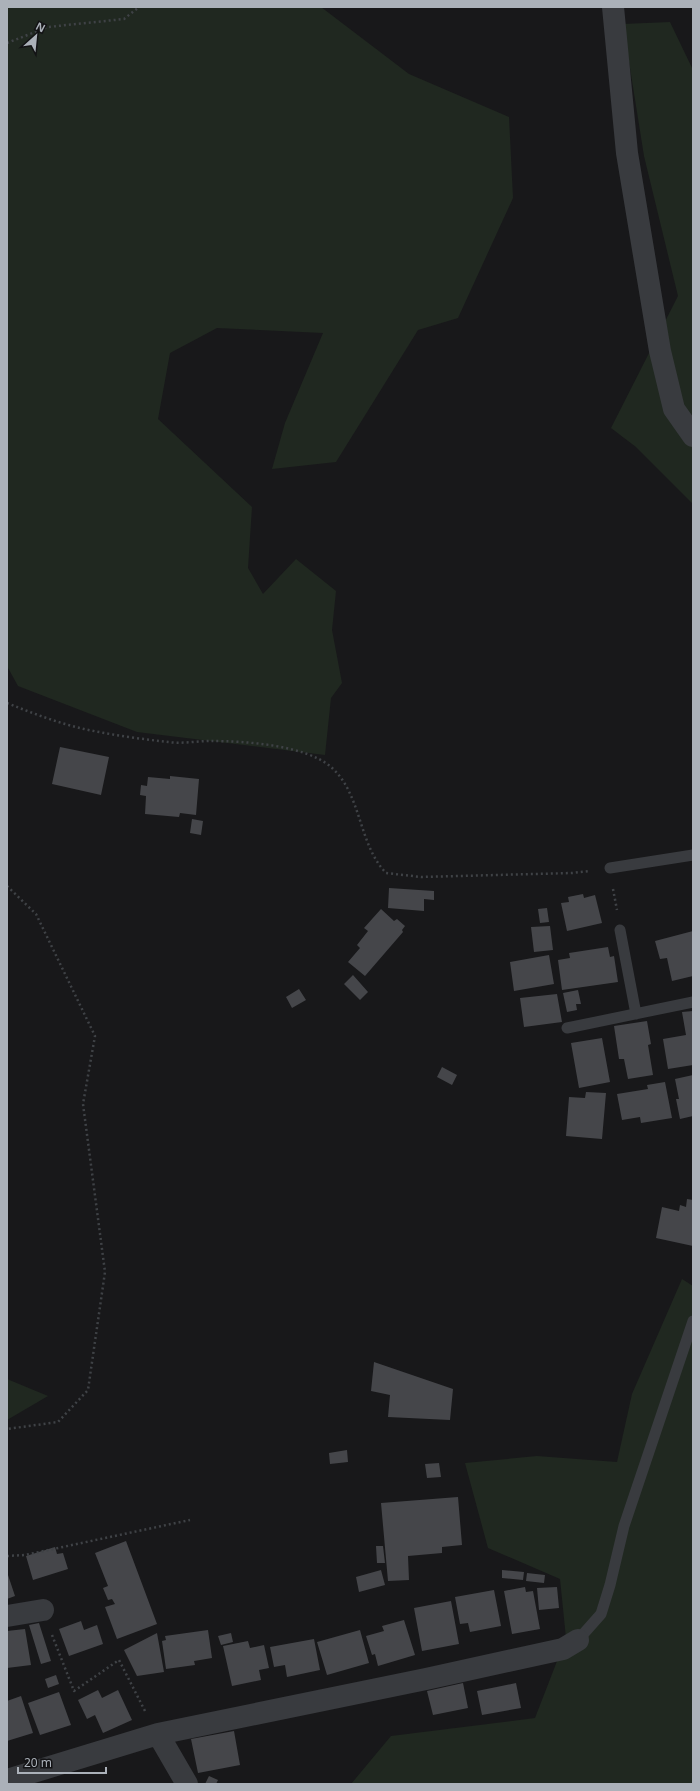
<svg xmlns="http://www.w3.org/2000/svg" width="700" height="1791" viewBox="0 0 700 1791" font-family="'Noto Sans',sans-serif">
  <rect width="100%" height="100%" fill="#18181a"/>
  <!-- green -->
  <path fill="#202820" d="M 7,7 L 321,7 L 409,74 L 509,117 L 513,198 L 458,318 L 418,330 L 336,462 L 272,469 L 285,423 L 323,333 L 217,328 L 170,353 L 158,419 L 252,507 L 248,568 L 263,594 L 296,559 L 336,591 L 332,630 L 342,683 L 331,698 L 325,755 L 137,732 L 18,686 L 7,666 Z
    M 670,22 L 693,70 L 693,504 L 636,447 L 611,428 L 678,296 L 644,156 L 623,24 Z
    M 682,1279 L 693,1286 L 693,1784 L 351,1784 L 391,1736 L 535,1718 L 566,1638 L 560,1579 L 488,1548 L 465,1463 L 537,1456 L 617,1462 L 632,1394 Z
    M 7,1379 L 48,1396 L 7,1420 Z"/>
  <!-- building -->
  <path fill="#45464a" d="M 60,747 L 109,757 L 101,795 L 52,784 Z
    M 170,776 L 199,779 L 196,815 L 180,813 L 179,817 L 145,814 L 146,796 L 140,795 L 141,785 L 147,786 L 148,777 L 170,779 Z
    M 192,819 L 203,821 L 201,835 L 190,833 Z
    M 389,888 L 434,891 L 434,900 L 424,899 L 424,911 L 388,908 Z
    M 583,894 L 584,898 L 595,895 L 602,923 L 567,931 L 561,903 L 569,902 L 568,897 Z
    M 547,908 L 549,922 L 540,923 L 538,909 Z
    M 381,909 L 394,921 L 397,919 L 405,926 L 402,930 L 403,932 L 365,976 L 348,962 L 360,948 L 357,945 L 368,931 L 364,928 Z
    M 550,926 L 553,950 L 534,952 L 531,927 Z
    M 693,931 L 693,976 L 672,981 L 667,958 L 660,959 L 655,941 Z
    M 608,947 L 610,957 L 614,956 L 618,982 L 562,990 L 558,960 L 570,958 L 569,953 Z
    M 549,955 L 554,984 L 514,991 L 510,962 Z
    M 353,975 L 368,992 L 360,1000 L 344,984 Z
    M 299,989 L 306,1000 L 292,1008 L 286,997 Z
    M 578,990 L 581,1004 L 576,1004 L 577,1010 L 567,1012 L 563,993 Z
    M 557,994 L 562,1022 L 524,1027 L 520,998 Z
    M 693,1011 L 693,1065 L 668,1069 L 663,1039 L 686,1035 L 682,1012 Z
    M 647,1021 L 651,1044 L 648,1045 L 653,1075 L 628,1079 L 624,1059 L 619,1059 L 614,1026 Z
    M 602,1038 L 610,1082 L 579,1088 L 571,1043 Z
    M 442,1067 L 457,1075 L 452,1085 L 437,1077 Z
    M 693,1075 L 693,1116 L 680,1119 L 676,1099 L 679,1099 L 675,1079 Z
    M 665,1082 L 672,1118 L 641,1123 L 640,1117 L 622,1120 L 617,1094 L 648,1089 L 647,1085 Z
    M 586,1092 L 606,1093 L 602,1139 L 566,1136 L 569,1097 L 585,1098 Z
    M 687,1199 L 693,1200 L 693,1246 L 656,1238 L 662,1207 L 679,1211 L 680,1205 L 686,1207 Z
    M 374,1362 L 453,1389 L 450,1420 L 388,1417 L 390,1395 L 371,1391 Z
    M 347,1450 L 348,1462 L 330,1464 L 329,1453 Z
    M 439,1463 L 441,1477 L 427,1478 L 425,1464 Z
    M 458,1497 L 462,1545 L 442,1547 L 442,1553 L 408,1556 L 409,1580 L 388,1581 L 381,1503 Z
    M 126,1541 L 157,1624 L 117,1639 L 105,1607 L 115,1604 L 112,1599 L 108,1600 L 103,1588 L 108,1586 L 95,1553 Z
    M 376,1546 L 383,1546 L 385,1563 L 377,1563 Z
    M 55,1547 L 57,1554 L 63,1553 L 68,1569 L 33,1580 L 26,1556 Z
    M 381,1570 L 385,1585 L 359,1592 L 356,1577 Z
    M 502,1570 L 524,1572 L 523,1580 L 502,1578 Z
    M 7,1572 L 15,1596 L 7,1599 Z
    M 527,1573 L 545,1575 L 544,1583 L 526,1581 Z
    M 525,1587 L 526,1592 L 533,1591 L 540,1629 L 512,1634 L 504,1591 Z
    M 557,1587 L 559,1608 L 539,1610 L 537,1588 Z
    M 494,1590 L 501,1626 L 470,1632 L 468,1623 L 460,1624 L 455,1597 Z
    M 451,1601 L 459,1644 L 422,1651 L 414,1608 Z
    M 404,1620 L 415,1655 L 378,1666 L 375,1654 L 372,1655 L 366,1636 L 384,1631 L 382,1626 Z
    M 81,1621 L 84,1630 L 97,1625 L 103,1644 L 69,1656 L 59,1629 Z
    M 39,1623 L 51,1661 L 41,1664 L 29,1625 Z
    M 25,1629 L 31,1665 L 7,1668 L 7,1631 Z
    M 208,1630 L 212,1658 L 194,1661 L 195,1665 L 166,1669 L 162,1641 L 166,1640 L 165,1636 Z
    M 360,1630 L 369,1663 L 327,1675 L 317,1642 Z
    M 157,1633 L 164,1672 L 137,1676 L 124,1650 Z
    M 231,1633 L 233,1642 L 221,1645 L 218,1636 Z
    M 314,1639 L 320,1670 L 287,1677 L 285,1665 L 274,1667 L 270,1647 Z
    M 248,1641 L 250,1648 L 264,1645 L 269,1668 L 259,1670 L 261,1680 L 232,1686 L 223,1646 Z
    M 56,1675 L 59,1684 L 48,1688 L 45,1679 Z
    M 463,1683 L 468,1708 L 433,1715 L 427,1691 Z
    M 516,1683 L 521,1708 L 482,1715 L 477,1691 Z
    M 98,1690 L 102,1698 L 118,1690 L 132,1720 L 103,1733 L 95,1715 L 87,1719 L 78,1700 Z
    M 59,1692 L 71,1725 L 40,1735 L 28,1703 Z
    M 21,1696 L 33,1733 L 7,1741 L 7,1701 Z
    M 234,1731 L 240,1765 L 198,1773 L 191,1739 Z
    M 209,1776 L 218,1780 L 216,1784 L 205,1784 Z"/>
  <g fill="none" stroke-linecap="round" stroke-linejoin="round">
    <!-- path -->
    <path stroke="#3f4246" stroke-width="2.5" stroke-dasharray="2 3" stroke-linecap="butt" d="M 7,43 L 48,27 L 124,19 L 139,7
      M 7,703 C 32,713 58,723 84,729 C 112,735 141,739 168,742 C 182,744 197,741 211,741 C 244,741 306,745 331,767 C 362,794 358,844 386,873 L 421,877 L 572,873 L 590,871
      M 7,886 L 36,914 L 95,1036 L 83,1104 L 105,1272 L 88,1390 L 58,1422 L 7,1429
      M 613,889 L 617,910
      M 7,1556 L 25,1555 L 190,1520
      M 52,1635 L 74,1691 L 119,1660 L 145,1711"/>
    <!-- lane -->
    <path stroke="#393b3f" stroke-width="11" d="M 610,868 L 693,855
      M 620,930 L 636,1014
      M 567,1028 L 693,1002
      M 578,1640 L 601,1614 L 610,1585 L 624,1526 L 693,1321"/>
    <!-- street -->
    <path stroke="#393b3f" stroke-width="22" d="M 613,7 L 627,153 L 660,351 L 674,409 L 693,436
      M 7,1616 L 43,1610
      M 158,1734 L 187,1784
      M 7,1780 L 158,1734 L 426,1679 L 563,1649 L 578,1640"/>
  </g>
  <!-- border -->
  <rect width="700" height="1791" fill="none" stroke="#abb1b9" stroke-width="16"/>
  <!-- north arrow -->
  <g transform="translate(36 36) rotate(27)" stroke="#131315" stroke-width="3" paint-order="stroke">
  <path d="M0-3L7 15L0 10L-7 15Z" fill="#abb1b9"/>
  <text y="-6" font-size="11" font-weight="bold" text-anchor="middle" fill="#abb1b9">N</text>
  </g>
  <!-- scale -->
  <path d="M18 1767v6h88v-6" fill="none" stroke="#abb1b9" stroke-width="2"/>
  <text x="24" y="1767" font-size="12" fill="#abb1b9" stroke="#131315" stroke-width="3" paint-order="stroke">20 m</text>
</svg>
